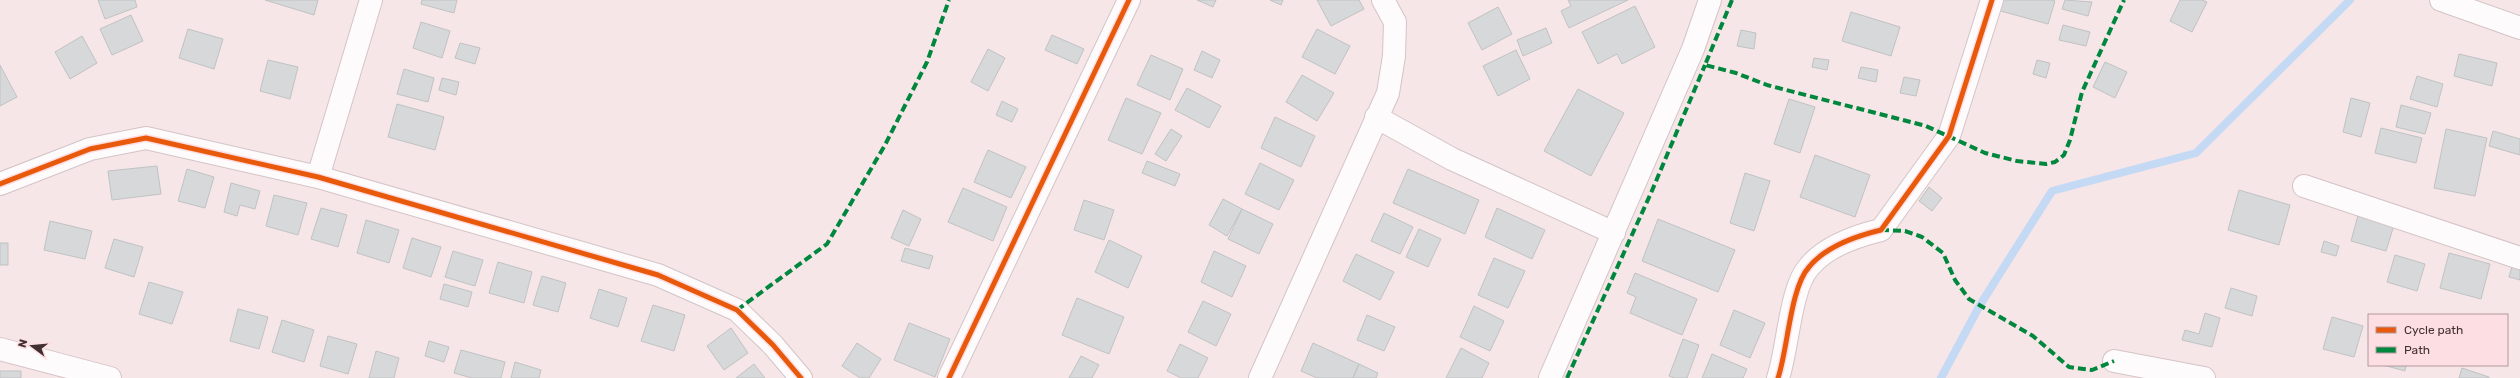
<svg xmlns="http://www.w3.org/2000/svg" width="2520" height="378" viewBox="0 0 2520 378" font-family="Rubik,sans-serif">
  <rect width="100%" height="100%" fill="#f6e6e8"/>
  <g fill="none" stroke-linecap="round" stroke-linejoin="round">
    <!-- stream -->
    <path stroke="#c4d9f4" stroke-width="8" d="M 1941,378 L 1980,305 L 2052,191 L 2196,153 L 2350,0"/>
  </g>
  <!-- building -->
  <path fill="#d6d8d9" stroke="#c0c2c3" d="M 98,0 L 135,0 L 137,7 L 105,19 Z
    M 265,0 L 318,0 L 314,15 Z
    M 422,0 L 457,0 L 454,13 L 421,4 Z
    M 1197,0 L 1216,0 L 1213,7 Z
    M 1270,0 L 1283,0 L 1281,5 Z
    M 1317,0 L 1359,0 L 1364,9 L 1331,26 Z
    M 1568,0 L 1628,0 L 1569,28 L 1561,11 L 1571,6 Z
    M 2000,0 L 2052,0 L 2055,1 L 2048,24 L 1997,10 Z
    M 2065,0 L 2092,2 L 2088,16 L 2062,9 Z
    M 2180,0 L 2202,0 L 2207,2 L 2192,32 L 2170,21 Z
    M 1635,6 L 1655,47 L 1622,64 L 1617,54 L 1598,64 L 1582,32 Z
    M 1498,7 L 1512,34 L 1482,50 L 1468,23 Z
    M 1851,12 L 1900,27 L 1891,56 L 1842,41 Z
    M 131,15 L 143,41 L 112,55 L 100,29 Z
    M 421,22 L 450,31 L 442,58 L 413,48 Z
    M 2063,25 L 2090,32 L 2086,46 L 2059,40 Z
    M 1546,28 L 1552,43 L 1523,56 L 1517,40 Z
    M 188,29 L 223,39 L 214,69 L 179,58 Z
    M 1317,29 L 1350,46 L 1335,74 L 1302,57 Z
    M 1741,30 L 1756,33 L 1754,49 L 1737,46 Z
    M 1052,35 L 1084,49 L 1077,64 L 1045,50 Z
    M 82,36 L 97,63 L 70,79 L 55,52 Z
    M 460,43 L 480,48 L 475,64 L 455,58 Z
    M 988,49 L 1005,58 L 988,91 L 971,82 Z
    M 1516,50 L 1530,79 L 1498,96 L 1483,66 Z
    M 1202,51 L 1220,60 L 1212,78 L 1194,70 Z
    M 2459,54 L 2497,63 L 2492,86 L 2454,76 Z
    M 1151,55 L 1183,69 L 1170,100 L 1137,85 Z
    M 1814,58 L 1829,60 L 1827,70 L 1812,67 Z
    M 268,60 L 298,67 L 290,99 L 260,91 Z
    M 2037,60 L 2050,63 L 2046,78 L 2033,74 Z
    M 2105,62 L 2127,72 L 2115,98 L 2093,87 Z
    M 0,65 L 17,97 L 0,106 Z
    M 1861,67 L 1878,70 L 1876,82 L 1858,78 Z
    M 404,69 L 434,78 L 428,102 L 397,94 Z
    M 1302,75 L 1334,93 L 1317,121 L 1286,102 Z
    M 2417,76 L 2443,84 L 2437,107 L 2410,99 Z
    M 1904,77 L 1920,80 L 1916,96 L 1900,93 Z
    M 442,78 L 459,82 L 456,95 L 439,90 Z
    M 1187,88 L 1221,106 L 1209,128 L 1175,110 Z
    M 1578,89 L 1624,113 L 1591,176 L 1544,151 Z
    M 1126,98 L 1161,113 L 1142,154 L 1108,140 Z
    M 2351,98 L 2370,103 L 2361,137 L 2343,132 Z
    M 1789,99 L 1815,107 L 1800,153 L 1774,144 Z
    M 1002,101 L 1018,109 L 1012,122 L 996,115 Z
    M 397,104 L 444,117 L 435,150 L 388,137 Z
    M 2401,105 L 2431,113 L 2425,134 L 2396,127 Z
    M 1275,117 L 1315,136 L 1301,167 L 1261,148 Z
    M 2381,128 L 2422,138 L 2416,163 L 2375,153 Z
    M 1171,129 L 1182,136 L 1166,161 L 1155,154 Z
    M 2446,129 L 2487,138 L 2475,196 L 2434,188 Z
    M 2493,131 L 2520,139 L 2520,155 L 2489,146 Z
    M 988,150 L 1026,167 L 1011,198 L 974,182 Z
    M 1815,155 L 1870,175 L 1855,217 L 1800,197 Z
    M 1147,161 L 1180,174 L 1175,186 L 1142,173 Z
    M 1260,163 L 1294,180 L 1279,210 L 1245,194 Z
    M 157,166 L 161,194 L 112,200 L 108,171 Z
    M 187,169 L 214,177 L 205,208 L 178,201 Z
    M 1408,169 L 1479,200 L 1465,234 L 1393,203 Z
    M 1745,173 L 1770,181 L 1754,231 L 1730,223 Z
    M 231,183 L 260,191 L 255,209 L 240,205 L 237,216 L 224,212 Z
    M 1929,187 L 1942,198 L 1932,211 L 1919,201 Z
    M 963,188 L 1007,207 L 993,241 L 948,222 Z
    M 2239,190 L 2290,205 L 2279,245 L 2228,230 Z
    M 274,195 L 307,203 L 298,235 L 266,226 Z
    M 1223,199 L 1242,209 L 1227,236 L 1209,225 Z
    M 1084,200 L 1114,210 L 1104,240 L 1074,230 Z
    M 321,208 L 347,215 L 338,247 L 311,239 Z
    M 1497,208 L 1545,230 L 1532,259 L 1485,237 Z
    M 1242,209 L 1273,224 L 1259,254 L 1228,239 Z
    M 903,210 L 921,219 L 909,246 L 891,238 Z
    M 2359,212 L 2395,222 L 2386,251 L 2351,241 Z
    M 1384,213 L 1413,227 L 1400,254 L 1371,241 Z
    M 1658,219 L 1735,250 L 1718,292 L 1642,261 Z
    M 366,220 L 399,230 L 389,263 L 357,253 Z
    M 50,221 L 92,231 L 85,259 L 44,250 Z
    M 1419,229 L 1441,239 L 1428,267 L 1406,257 Z
    M 412,238 L 441,247 L 431,277 L 403,268 Z
    M 114,239 L 143,247 L 134,277 L 105,268 Z
    M 1109,240 L 1142,256 L 1128,288 L 1095,272 Z
    M 2324,241 L 2339,246 L 2336,256 L 2321,252 Z
    M 0,243 L 8,243 L 8,265 L 0,265 Z
    M 905,248 L 933,256 L 929,269 L 901,261 Z
    M 453,251 L 483,260 L 475,286 L 445,277 Z
    M 1214,251 L 1246,266 L 1232,297 L 1201,282 Z
    M 2449,253 L 2490,264 L 2481,299 L 2440,288 Z
    M 1356,254 L 1394,272 L 1380,300 L 1343,281 Z
    M 2395,255 L 2425,264 L 2417,291 L 2387,282 Z
    M 1494,258 L 1525,271 L 1508,308 L 1478,295 Z
    M 498,262 L 532,272 L 524,303 L 489,293 Z
    M 2512,266 L 2520,269 L 2520,280 L 2509,277 Z
    M 1635,273 L 1697,299 L 1682,335 L 1630,313 L 1636,297 L 1627,293 Z
    M 542,276 L 566,283 L 558,312 L 533,305 Z
    M 149,282 L 183,292 L 172,324 L 139,314 Z
    M 444,284 L 472,292 L 468,307 L 440,299 Z
    M 2231,288 L 2257,296 L 2252,316 L 2225,308 Z
    M 599,289 L 627,298 L 618,327 L 590,318 Z
    M 1077,298 L 1124,317 L 1109,354 L 1062,335 Z
    M 1203,301 L 1231,314 L 1216,346 L 1188,332 Z
    M 653,305 L 685,315 L 674,351 L 641,341 Z
    M 1474,306 L 1504,321 L 1490,351 L 1460,337 Z
    M 238,309 L 268,317 L 259,349 L 230,341 Z
    M 1734,310 L 1765,323 L 1750,358 L 1720,345 Z
    M 2205,313 L 2220,318 L 2212,347 L 2182,340 L 2185,330 L 2199,334 Z
    M 1367,315 L 1395,327 L 1384,351 L 1357,340 Z
    M 2332,317 L 2363,326 L 2354,357 L 2323,349 Z
    M 282,320 L 314,330 L 304,362 L 272,352 Z
    M 909,323 L 950,339 L 935,377 L 894,360 Z
    M 731,328 L 748,353 L 724,370 L 707,346 Z
    M 328,336 L 357,344 L 348,374 L 320,366 Z
    M 1683,339 L 1699,345 L 1687,378 L 1674,378 L 1669,376 Z
    M 429,341 L 449,347 L 444,362 L 425,356 Z
    M 857,343 L 881,359 L 869,378 L 860,378 L 842,366 Z
    M 1313,343 L 1359,364 L 1353,378 L 1317,378 L 1301,371 Z
    M 1180,344 L 1208,358 L 1198,378 L 1181,378 L 1167,371 Z
    M 1461,348 L 1489,363 L 1482,378 L 1446,378 Z
    M 461,350 L 505,362 L 501,378 L 472,378 L 454,373 Z
    M 376,351 L 399,358 L 394,378 L 369,378 Z
    M 1712,354 L 1747,369 L 1743,378 L 1702,378 Z
    M 1081,356 L 1099,365 L 1092,378 L 1069,378 Z
    M 515,362 L 541,370 L 539,378 L 511,378 Z
    M 754,364 L 765,378 L 736,378 Z
    M 1359,364 L 1378,373 L 1376,378 L 1353,378 Z
    M 2383,365 L 2406,365 L 2405,371 Z
    M 2462,368 L 2489,377 L 2489,378 L 2459,378 Z
    M 0,371 L 21,371 L 21,378 L 0,378 Z"/>
  <g fill="none" stroke-linecap="round" stroke-linejoin="round">
    <defs>
      <path id="minor" d="M 2441,0 L 2520,28
        M 1376,117 L 1452,159 L 1614,233
        M 318,177 L 371,0
        M 0,184 L 90,149 L 146,138 L 318,177 L 658,275 L 737,310 L 773,345 L 801,378
        M 2304,186 L 2520,258
        M 0,349 L 110,378
        M 2114,361 L 2204,378
        M 949,378 L 1129,0
        M 1260,378 L 1388,93 L 1394,56 L 1395,22 L 1383,0
        M 1550,378 L 1693,49 L 1710,0
        M 1778,378 C 1788,349 1790,288 1809,267 C 1826,246 1856,236 1881,230 L 1949,136 L 1992,0"/>
    </defs>
    <!-- minor casing -->
    <use href="#minor" stroke="#d4c4c6" stroke-width="24"/>
    <!-- minor -->
    <use href="#minor" stroke="#fefbfc" stroke-width="22"/>
    <!-- quiet -->
    <path stroke="#00873e" stroke-width="4" stroke-dasharray="8 4" stroke-linecap="butt" d="M 1732,0 L 1705,65 L 1736,73 L 1767,85 L 1926,126 L 1985,153 L 2017,161 L 2046,164 L 2055,162 L 2064,155 L 2070,140 L 2082,92 L 2124,0
      M 1881,230 L 1905,231 L 1922,237 L 1943,253 L 1955,280 L 1969,299 L 2033,336 L 2069,367 L 2092,370 L 2114,361
      M 737,310 L 827,244 L 885,145 L 927,62 L 949,0
      M 1567,378 L 1651,193 L 1705,65"/>
    <defs>
      <path id="cycleway" d="M 0,184 L 90,149 L 146,138 L 318,177 L 658,275 L 737,310 L 773,345 L 801,378
        M 949,378 L 1129,0
        M 1778,378 C 1788,349 1790,288 1809,267 C 1826,246 1856,236 1881,230 L 1949,136 L 1992,0"/>
    </defs>
    <!-- cycleway casing -->
    <use href="#cycleway" stroke="#fddfe3" stroke-width="8"/>
    <!-- cycleway -->
    <use href="#cycleway" stroke="#e8590c" stroke-width="5"/>
  </g>
  <!-- legend -->
  <rect x="2368" y="314" width="140" height="52" fill="#fddfe3" stroke="#b2999c"/>
  <rect x="2376" y="327" width="20" height="6" fill="#e8590c" stroke="#b2999c"/>
  <text x="2404" y="334" font-size="12" fill="#412f31">Cycle path</text>
  <rect x="2376" y="347" width="20" height="6" fill="#00873e" stroke="#b2999c"/>
  <text x="2404" y="354" font-size="12" fill="#412f31">Path</text>
  <!-- north arrow -->
  <g transform="translate(32 346) rotate(286)" stroke="#fddfe3" stroke-width="3" paint-order="stroke">
  <path d="M0-3L7 15L0 10L-7 15Z" fill="#412f31"/>
  <text y="-6" font-size="11" font-weight="bold" text-anchor="middle" fill="#412f31">N</text>
  </g>
</svg>
